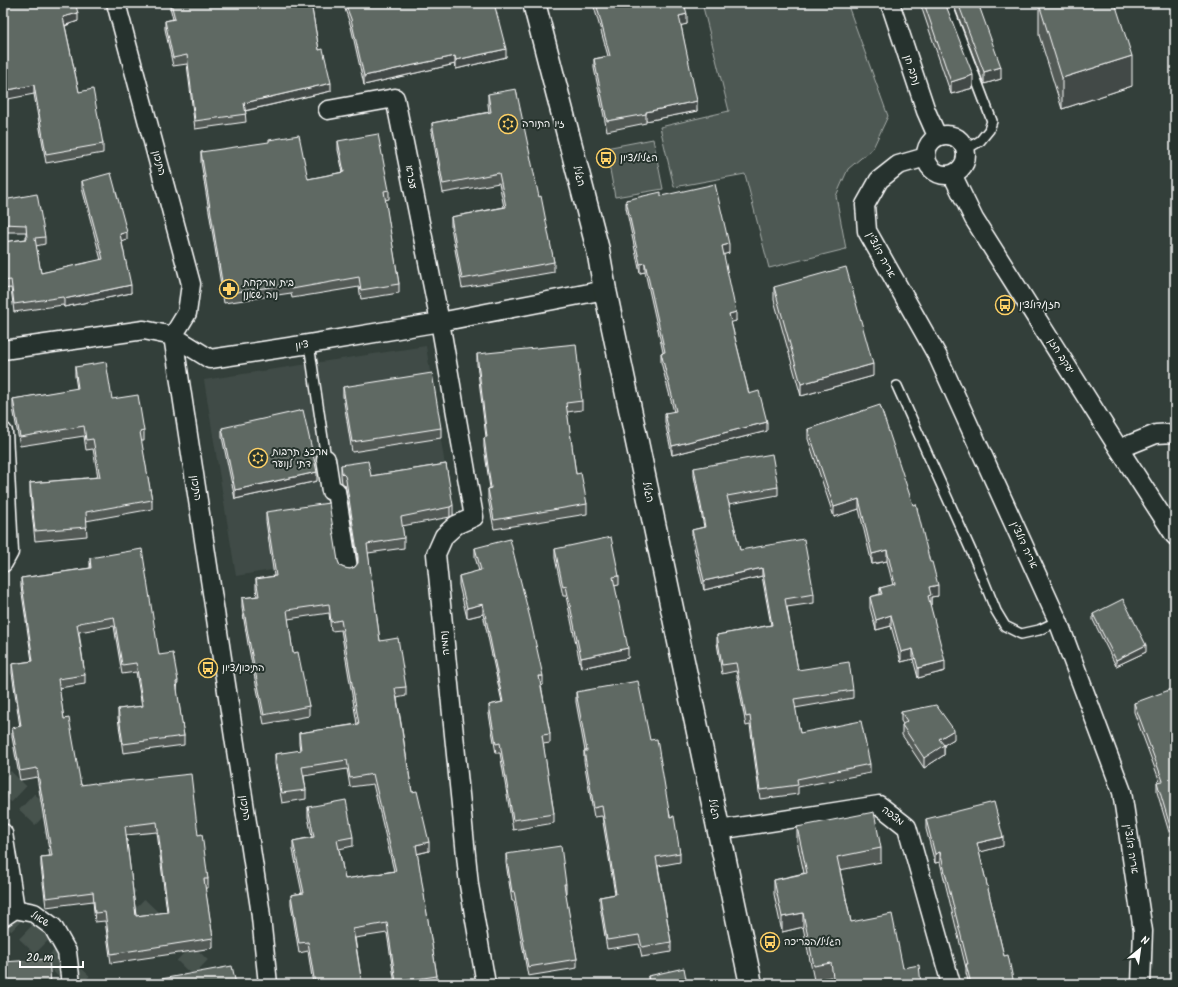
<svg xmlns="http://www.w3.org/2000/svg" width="1178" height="987" viewBox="0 0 1178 987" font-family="Kalam,'Playpen Sans Hebrew',sans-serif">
  <rect width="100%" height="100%" fill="#333f3a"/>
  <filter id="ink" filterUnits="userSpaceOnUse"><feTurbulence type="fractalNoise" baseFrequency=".025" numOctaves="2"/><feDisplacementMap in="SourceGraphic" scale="8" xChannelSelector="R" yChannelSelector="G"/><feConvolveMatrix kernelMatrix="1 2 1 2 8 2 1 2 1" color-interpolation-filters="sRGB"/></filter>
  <g filter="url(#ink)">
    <!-- built -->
    <path fill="#404c47" d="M 426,346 L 453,516 L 401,526 L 404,548 L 236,576 L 204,380 Z"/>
    <!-- green -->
    <path fill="#4d5853" stroke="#a6aca9" d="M 702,3 L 847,3 L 888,116 L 873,148 L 848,169 L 836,196 L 846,249 L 769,268 L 745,174 L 674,187 L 660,127 L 729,111 Z
      M 653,139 L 663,189 L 615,197 L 606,148 Z"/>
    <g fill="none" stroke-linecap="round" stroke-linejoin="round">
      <!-- highway-tunnel -->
      <path stroke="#47524e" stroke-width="22" stroke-dasharray="22 11" stroke-linecap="butt" d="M 3,779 L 65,838
        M 113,884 L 217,984
        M 3,908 L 82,984"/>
      <defs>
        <path id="lane" d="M 947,3 L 992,121 L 989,130 L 980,141 L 966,149
          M 309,344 L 326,459
          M 897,386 L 977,564 L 996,611 L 1005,626 L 1021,634 L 1039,630 L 1058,621"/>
        <path id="street" d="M 116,3 L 191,284 L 187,313 L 173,336 L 260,908 L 268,984
          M 890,3 L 926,111 L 937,136
          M 328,110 L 395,98 L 440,322 L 474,517 L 456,525 L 444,536 L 436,554 L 469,885 L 486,984
          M926 155a20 20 0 1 1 40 0a20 20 0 1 1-40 0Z
          M 926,157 L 898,165 L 879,180 L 865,205 L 867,231 L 938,357 L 1058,621 L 1122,792 L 1143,931 L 1141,984
          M 952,174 L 974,219 L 1119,449 L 1175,536
          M 3,350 L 144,330 L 173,336 L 210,359 L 309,344 L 440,322 L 605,290
          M 3,432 L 9,552 L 3,563
          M 1119,449 L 1156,434 L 1175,433
          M 326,459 L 331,491 L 336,491 L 348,568
          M 719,830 L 879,805 L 907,827 L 951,984
          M 3,833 L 15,909
          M 3,917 L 15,909 L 34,913 L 53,927 L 67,952 L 71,984"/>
        <path id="secondary" d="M 534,3 L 598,250 L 605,290 L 751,984"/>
      </defs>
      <!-- lane casing -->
      <use href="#lane" stroke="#fff" stroke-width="12"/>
      <!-- street casing -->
      <use href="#street" stroke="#fff" stroke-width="21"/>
      <!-- secondary casing -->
      <use href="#secondary" stroke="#fff" stroke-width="25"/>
      <!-- lane -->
      <use href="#lane" stroke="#26332d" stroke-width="9"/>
      <!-- street -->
      <use href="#street" stroke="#26332d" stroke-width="18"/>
      <!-- secondary -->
      <use href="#secondary" stroke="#26332d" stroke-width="22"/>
    </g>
    <!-- wall -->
    <path fill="#525a56" stroke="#fff" fill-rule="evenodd" d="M 3,3 L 78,21 L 65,26 L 79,92 L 103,144 L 103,153 L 46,163 L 34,94 Z
      M 169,3 L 311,3 L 319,50 L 331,91 L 245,111 L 246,122 L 195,129 L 187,64 L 173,66 L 165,29 L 165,21 L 173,19 Z
      M 343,3 L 494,3 L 506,57 L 456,69 L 455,64 L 364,85 L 351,27 Z
      M 593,3 L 684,3 L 687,24 L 681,25 L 697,111 L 646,121 L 646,123 L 607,131 L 594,68 L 594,59 L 608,56 Z
      M 920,3 L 945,3 L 973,88 L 951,94 Z
      M 953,3 L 978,3 L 1001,79 L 984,84 Z
      M 1039,4 L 1132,86 L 1062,109 L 1039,35 Z
      M 488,94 L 539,197 L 554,262 L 554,272 L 462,288 L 451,227 L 451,217 L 504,207 L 499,183 L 443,193 L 432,132 L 432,123 L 489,112 L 488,104 Z
      M 338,141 L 389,190 L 389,199 L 385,200 L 399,284 L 399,293 L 361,299 L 359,287 L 292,298 L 291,293 L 224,303 L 201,162 L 201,152 L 308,179 L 343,172 L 338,150 Z
      M 82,181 L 127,240 L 122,242 L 131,293 L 64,307 L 63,305 L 14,312 L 11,288 L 3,289 L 3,242 L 26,239 L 26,232 L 3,232 L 3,200 L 45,237 L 45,244 L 36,246 L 41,273 L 101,260 L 82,188 Z
      M 661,196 L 729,253 L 723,254 L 736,321 L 731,322 L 749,394 L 767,431 L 672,455 L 665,422 L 665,413 L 674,412 L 661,362 L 661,353 L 663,352 L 645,272 L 640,273 L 626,208 L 626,200 Z
      M 774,287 L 873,376 L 801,396 L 774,300 Z
      M 477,354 L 582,401 L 582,410 L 567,412 L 576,474 L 587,504 L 587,514 L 494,529 L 488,498 L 488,489 L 490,488 L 484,447 L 484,438 L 486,437 L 477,364 Z
      M 75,367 L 112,399 L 144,431 L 144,441 L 141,441 L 152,500 L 152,509 L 86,521 L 87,536 L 35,541 L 30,493 L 30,483 L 98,477 L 93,449 L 86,450 L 84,436 L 20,446 L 13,408 L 13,399 L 77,389 L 75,376 Z
      M 343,387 L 441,428 L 441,438 L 352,452 L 343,396 Z
      M 222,428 L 317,481 L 235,499 L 222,437 Z
      M 808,429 L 938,596 L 931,597 L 931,605 L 930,605 L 945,671 L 918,678 L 913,659 L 901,662 L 891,626 L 876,630 L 870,608 L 870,597 L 880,594 L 880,588 L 893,585 L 887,561 L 872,564 L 859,509 L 834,517 L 808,439 Z
      M 446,464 L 453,515 L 450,517 L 402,526 L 404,538 L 404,548 L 368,553 L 380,641 L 406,687 L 406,696 L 397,698 L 412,792 L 429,851 L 417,854 L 437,976 L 437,984 L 395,984 L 387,933 L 355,938 L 362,984 L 313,984 L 308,951 L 299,953 L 291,904 L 291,895 L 302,893 L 293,850 L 293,841 L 312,837 L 308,817 L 308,807 L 353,837 L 353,846 L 339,849 L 345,879 L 394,871 L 373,784 L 350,787 L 347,769 L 304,776 L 306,790 L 306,799 L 282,803 L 275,764 L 275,754 L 300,751 L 299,743 L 299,733 L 357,724 L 341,630 L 331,631 L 329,613 L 288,619 L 293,653 L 309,706 L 309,716 L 264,724 L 248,644 L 242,608 L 242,598 L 257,596 L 256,588 L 256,579 L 274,576 L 266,521 L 266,512 L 338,561 L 340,566 L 344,568 L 350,569 L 355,567 L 358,562 L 346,489 L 345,485 L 342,483 L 341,475 L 341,465 L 371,476 Z
      M 694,468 L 778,487 L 778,495 L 729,504 L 740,550 L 814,594 L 814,603 L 787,607 L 798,670 L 853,690 L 853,698 L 795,708 L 800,733 L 870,764 L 870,773 L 798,787 L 798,794 L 760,799 L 750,725 L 746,726 L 736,671 L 722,674 L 717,643 L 717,635 L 771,625 L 762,576 L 704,590 L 692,539 L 692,530 L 704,527 L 694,476 Z
      M 475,548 L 543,685 L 541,685 L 550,734 L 550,743 L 543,744 L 554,814 L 554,823 L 513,830 L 500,753 L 496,753 L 489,714 L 489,705 L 502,702 L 483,614 L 467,618 L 459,585 L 459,576 L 479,571 L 475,557 Z
      M 555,549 L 619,576 L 619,585 L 614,586 L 628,658 L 581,668 L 566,596 L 563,596 L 555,558 Z
      M 90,558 L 178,681 L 177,691 L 184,736 L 184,745 L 123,753 L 118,718 L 118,709 L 142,706 L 136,672 L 122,674 L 114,626 L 79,632 L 79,633 L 85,675 L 85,684 L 59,688 L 64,719 L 81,785 L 96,784 L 198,835 L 208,879 L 208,888 L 205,888 L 213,938 L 213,948 L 111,963 L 105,921 L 95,922 L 93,901 L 46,907 L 41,866 L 41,857 L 50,856 L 37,777 L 20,780 L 12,737 L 12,728 L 20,727 L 12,673 L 12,664 L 32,661 L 21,587 L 21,578 L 90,568 ZM 157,832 L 167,912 L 136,916 L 126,835 Z
      M 1093,614 L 1146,652 L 1116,666 L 1093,620 Z
      M 576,692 L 650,740 L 680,853 L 680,862 L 658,866 L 671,942 L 671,952 L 642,957 L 639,944 L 607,949 L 600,906 L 600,897 L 615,894 L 602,816 L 594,817 L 584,761 L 584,751 L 585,751 L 576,702 Z
      M 1175,696 L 1175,852 L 1157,792 L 1157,782 L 1160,782 L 1134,712 L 1134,703 Z
      M 901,712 L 954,739 L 944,745 L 944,755 L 924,768 L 902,735 L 902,725 L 903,724 L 901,721 Z
      M 926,819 L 1003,846 L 979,852 L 1004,956 L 1014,984 L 969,984 L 966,973 L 966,968 L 940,862 L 935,863 L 926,829 Z
      M 797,827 L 881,848 L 881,862 L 840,870 L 851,922 L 921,984 L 832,984 L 831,977 L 814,980 L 803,927 L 782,932 L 774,894 L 774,880 L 804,873 L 797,841 Z
      M 506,854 L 566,884 L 566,893 L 565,893 L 577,959 L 577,968 L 528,976 L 514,901 L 512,901 L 506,863 Z
      M 648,976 L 687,984 L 648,984 Z"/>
    <!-- shaded-wall -->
    <path fill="#424a46" stroke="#fff" d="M 78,13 L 78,21 L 63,26 L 63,17 Z
      M 687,14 L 687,24 L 679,26 L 679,16 Z
      M 506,49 L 506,57 L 456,69 L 456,60 Z
      M 455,56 L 455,64 L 364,85 L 364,76 Z
      M 1132,56 L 1132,86 L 1062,109 L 1062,78 Z
      M 1001,67 L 1001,79 L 984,84 L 984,72 Z
      M 973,75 L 973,88 L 951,94 L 951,82 Z
      M 331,83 L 331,91 L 244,111 L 244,103 Z
      M 34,85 L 34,94 L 3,100 L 3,91 Z
      M 697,101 L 697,111 L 646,121 L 646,112 Z
      M 127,232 L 127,240 L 120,242 L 120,234 Z
      M 729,244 L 729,253 L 722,255 L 722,246 Z
      M 645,263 L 645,272 L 640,273 L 640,264 Z
      M 131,285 L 131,293 L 64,307 L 64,299 Z
      M 736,312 L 736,321 L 729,323 L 729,314 Z
      M 873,364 L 873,376 L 801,396 L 801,384 Z
      M 767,422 L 767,431 L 672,455 L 672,446 Z
      M 317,472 L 317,481 L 235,499 L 235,490 Z
      M 859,499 L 859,509 L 834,517 L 834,507 Z
      M 453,505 L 453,515 L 450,517 L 450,507 Z
      M 887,550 L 887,561 L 872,564 L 872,554 Z
      M 762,568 L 762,576 L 704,590 L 704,581 Z
      M 938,585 L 938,596 L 931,597 L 931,605 L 928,606 L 928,596 L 929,587 Z
      M 483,604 L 483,614 L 467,618 L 467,608 Z
      M 891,615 L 891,626 L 876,630 L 876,620 Z
      M 1146,645 L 1146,652 L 1116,666 L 1116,660 Z
      M 628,648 L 628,658 L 581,668 L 581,658 Z
      M 913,649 L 913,659 L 901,662 L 901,652 Z
      M 945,661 L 945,671 L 918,678 L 918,668 Z
      M 539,676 L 543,676 L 543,685 L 539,686 Z
      M 954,730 L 954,739 L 944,745 L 944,755 L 924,768 L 924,758 L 939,739 Z
      M 1003,837 L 1003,846 L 977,853 L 977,843 Z
      M 429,842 L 429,851 L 416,854 L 416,845 Z
      M 940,852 L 940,862 L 935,863 L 935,854 Z
      M 803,913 L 803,927 L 782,932 L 782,917 Z"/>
    <!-- building -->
    <path fill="#5f6964" stroke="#fff" fill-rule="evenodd" d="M 3,3 L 75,3 L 78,13 L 63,17 L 79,92 L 93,89 L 103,144 L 46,154 L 34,85 L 3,91 Z
      M 171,3 L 311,3 L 319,50 L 323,49 L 331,83 L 244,103 L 246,114 L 195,121 L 187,55 L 173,58 L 165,21 L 175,19 Z
      M 345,3 L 494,3 L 506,49 L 456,60 L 455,56 L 364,76 L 351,19 Z
      M 596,3 L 684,3 L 687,14 L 679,16 L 697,101 L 646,112 L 646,114 L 607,121 L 594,59 L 610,56 Z
      M 924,3 L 945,3 L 973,75 L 951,82 Z
      M 958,3 L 978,3 L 1001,67 L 984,72 Z
      M 1043,3 L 1115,3 L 1132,56 L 1062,78 L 1039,4 Z
      M 516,89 L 539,197 L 541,196 L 554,262 L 462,279 L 451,217 L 506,207 L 499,173 L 443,184 L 432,123 L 491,112 L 488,94 Z
      M 378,134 L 389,190 L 384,191 L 399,284 L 361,290 L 359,277 L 292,289 L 291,284 L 224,294 L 201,152 L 269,142 L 269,140 L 299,135 L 308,179 L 344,172 L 338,141 Z
      M 111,173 L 127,232 L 120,234 L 131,285 L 64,299 L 63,297 L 14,304 L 11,280 L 3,281 L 3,242 L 27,239 L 26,225 L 3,224 L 3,200 L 37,194 L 45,237 L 35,238 L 41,273 L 103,259 L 82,181 Z
      M 715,184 L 729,244 L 722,246 L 736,312 L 729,314 L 749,394 L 759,391 L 767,422 L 672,446 L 665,413 L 676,411 L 661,353 L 665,352 L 645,263 L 640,264 L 626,200 L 661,192 L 661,196 Z
      M 846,267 L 873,364 L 801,384 L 774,287 Z
      M 576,344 L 582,401 L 566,403 L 576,474 L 581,473 L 587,504 L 494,520 L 488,489 L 491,488 L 484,438 L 487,437 L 477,354 Z
      M 106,362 L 112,399 L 138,395 L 144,431 L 140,432 L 152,500 L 86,512 L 87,527 L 35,531 L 30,483 L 100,477 L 93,439 L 86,440 L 84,426 L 20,437 L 13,399 L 78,388 L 75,367 Z
      M 432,373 L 441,428 L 352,442 L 343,387 Z
      M 880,405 L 913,505 L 916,504 L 930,562 L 932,562 L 938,585 L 929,587 L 931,595 L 928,596 L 945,661 L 918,668 L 913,649 L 901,652 L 891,615 L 876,620 L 870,597 L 882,594 L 880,588 L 895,584 L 887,550 L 872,554 L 859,499 L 834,507 L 808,429 Z
      M 303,410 L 317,472 L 235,490 L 222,428 Z
      M 772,454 L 778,487 L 727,496 L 740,550 L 804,539 L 814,594 L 785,599 L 798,670 L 849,662 L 853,690 L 794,699 L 800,733 L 861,721 L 870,764 L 797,779 L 798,785 L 760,790 L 750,716 L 746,717 L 736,663 L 722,665 L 717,635 L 772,625 L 762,568 L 704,581 L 692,530 L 705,527 L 694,468 Z
      M 368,461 L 371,476 L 446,464 L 453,505 L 450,507 L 401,517 L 404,538 L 367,544 L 380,641 L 398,638 L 406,687 L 395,688 L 412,792 L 417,791 L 429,842 L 416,845 L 437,976 L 396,982 L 387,923 L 353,929 L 362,984 L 315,984 L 308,942 L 299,943 L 291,895 L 304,893 L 293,841 L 314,837 L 308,807 L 346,800 L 353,837 L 337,840 L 345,879 L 396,871 L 373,774 L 350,778 L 347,760 L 302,767 L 306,790 L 282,793 L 275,754 L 301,750 L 299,733 L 359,724 L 341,620 L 331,622 L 329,604 L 287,610 L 293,653 L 298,652 L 309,706 L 264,715 L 248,635 L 242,598 L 259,596 L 256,579 L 276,576 L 266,512 L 329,503 L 338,561 L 340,566 L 344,568 L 350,569 L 355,567 L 358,563 L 358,557 L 346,480 L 345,476 L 342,473 L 341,465 Z
      M 611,537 L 619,576 L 613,577 L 628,648 L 581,658 L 566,586 L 563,587 L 555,549 Z
      M 510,539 L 530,618 L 543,676 L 539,676 L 550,734 L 542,735 L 554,814 L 513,820 L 500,743 L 496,744 L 489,705 L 503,702 L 483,604 L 467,608 L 459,576 L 481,570 L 475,548 Z
      M 142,549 L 159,655 L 173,653 L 178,681 L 176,682 L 184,736 L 123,744 L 118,709 L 143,706 L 136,663 L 122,665 L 114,617 L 79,623 L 79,624 L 77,624 L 85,675 L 58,679 L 64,719 L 69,718 L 81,785 L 95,783 L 96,784 L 191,774 L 198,835 L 202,834 L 208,879 L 204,879 L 213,938 L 111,954 L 105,912 L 95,913 L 93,892 L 46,898 L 41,857 L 52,856 L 37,768 L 20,771 L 12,728 L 21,726 L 12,664 L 33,661 L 21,578 L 91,568 L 90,558 ZM 157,822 L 168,912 L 136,916 L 125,826 Z
      M 1123,599 L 1146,645 L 1116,660 L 1093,614 Z
      M 638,681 L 650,740 L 657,739 L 670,817 L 674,816 L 680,853 L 656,857 L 671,942 L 642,947 L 639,935 L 607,940 L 600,897 L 616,894 L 602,806 L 594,808 L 584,751 L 587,751 L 576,692 Z
      M 1172,689 L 1175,696 L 1175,843 L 1157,782 L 1163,781 L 1134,703 Z
      M 936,705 L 954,730 L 939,739 L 944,745 L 924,758 L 902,725 L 907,721 L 901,712 Z
      M 994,802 L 1003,837 L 977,843 L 1004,956 L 1008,955 L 1014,984 L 971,984 L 966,964 L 968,964 L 940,852 L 935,854 L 926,819 Z
      M 874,812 L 881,848 L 837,857 L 851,922 L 892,914 L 903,968 L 919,965 L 921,984 L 834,984 L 831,963 L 814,966 L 803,913 L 782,917 L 774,880 L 807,873 L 797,827 Z
      M 561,846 L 566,884 L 564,884 L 577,959 L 528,967 L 514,891 L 512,892 L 506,854 Z
      M 49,959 L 51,984 L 3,984 L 3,962 Z
      M 232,966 L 236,984 L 146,984 L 145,982 Z
      M 684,968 L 687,984 L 650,984 L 648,976 Z"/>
  </g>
  <!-- icons -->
  <defs>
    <symbol id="synagogue-ring" viewBox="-11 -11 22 22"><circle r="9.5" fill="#26332d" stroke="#ffd166" stroke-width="1.5"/><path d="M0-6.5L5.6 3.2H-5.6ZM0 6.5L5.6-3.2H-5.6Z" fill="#ffd166"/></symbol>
    <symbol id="bus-ring" viewBox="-11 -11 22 22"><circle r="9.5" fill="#26332d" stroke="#ffd166" stroke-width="1.5"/><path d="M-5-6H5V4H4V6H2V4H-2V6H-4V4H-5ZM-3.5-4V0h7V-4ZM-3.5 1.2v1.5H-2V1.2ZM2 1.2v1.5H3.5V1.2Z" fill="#ffd166"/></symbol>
    <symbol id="pharmacy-ring" viewBox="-11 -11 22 22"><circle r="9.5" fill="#26332d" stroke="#ffd166" stroke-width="1.5"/><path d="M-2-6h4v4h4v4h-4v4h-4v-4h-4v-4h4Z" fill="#ffd166"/></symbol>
  </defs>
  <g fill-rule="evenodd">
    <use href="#synagogue-ring" x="497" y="113" width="22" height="22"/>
    <use href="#bus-ring" x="595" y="147" width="22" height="22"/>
    <use href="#pharmacy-ring" x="218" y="278" width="22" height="22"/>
    <use href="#bus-ring" x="994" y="294" width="22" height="22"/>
    <use href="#synagogue-ring" x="247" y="447" width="22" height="22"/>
    <use href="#bus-ring" x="197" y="657" width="22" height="22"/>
    <use href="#bus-ring" x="759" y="931" width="22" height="22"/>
  </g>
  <g text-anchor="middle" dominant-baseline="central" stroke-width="4" stroke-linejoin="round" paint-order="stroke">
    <!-- street labels -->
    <g font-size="10" fill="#fff" stroke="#26332d">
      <text transform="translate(912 70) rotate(71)">נתיב חן</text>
      <text transform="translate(159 163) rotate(75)">התיכון</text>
      <text transform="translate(579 176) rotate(76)">הגליל</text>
      <text transform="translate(411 177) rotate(79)">עזרא</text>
      <text transform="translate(881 255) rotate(62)">אריה דולצ'ין</text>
      <text transform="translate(302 345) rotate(-9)">ציון</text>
      <text transform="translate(1061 356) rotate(58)">יעקב חזן</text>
      <text transform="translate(196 488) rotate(81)">התיכון</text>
      <text transform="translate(648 492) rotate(78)">הגליל</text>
      <text transform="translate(1024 545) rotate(65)">אריה דולצ'ין</text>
      <text transform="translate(445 643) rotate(-96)">נחמיה</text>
      <text transform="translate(245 808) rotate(81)">התיכון</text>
      <text transform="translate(714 809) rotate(78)">הגליל</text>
      <text transform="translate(893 816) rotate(38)">מצפה</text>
      <text transform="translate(1131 849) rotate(81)">אריה דולצ'ין</text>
      <text transform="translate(40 919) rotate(32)">שאול</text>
    </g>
    <!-- poi labels -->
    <g font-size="10" fill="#fff" stroke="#26332d" text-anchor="start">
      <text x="522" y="124">זיו התורה</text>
      <text x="620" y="158">הגליל/ציון</text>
      <text x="243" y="283">בית מרקחת<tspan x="243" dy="12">נוה שאנן</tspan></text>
      <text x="1019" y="305">חזן/דולצין</text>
      <text x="272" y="452">מרכז תרבות<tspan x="272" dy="12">דתי לנוער</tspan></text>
      <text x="222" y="668">התיכון/ציון</text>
      <text x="784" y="942">הגליל/הבריכה</text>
    </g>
  </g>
  <!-- margin -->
  <rect width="1178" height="987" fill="none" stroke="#26332d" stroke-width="16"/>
  <rect x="8" y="8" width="1162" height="971" fill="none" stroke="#fff" stroke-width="1.5" filter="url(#ink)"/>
  <!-- north arrow -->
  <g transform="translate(1140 949) rotate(29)" stroke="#26332d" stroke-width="3" paint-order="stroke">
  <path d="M0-3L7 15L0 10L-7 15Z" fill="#ffffff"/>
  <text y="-6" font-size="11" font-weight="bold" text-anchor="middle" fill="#ffffff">N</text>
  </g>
  <!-- scale -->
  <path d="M20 961v6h63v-6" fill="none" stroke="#ffffff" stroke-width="2"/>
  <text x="26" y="961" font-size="12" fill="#ffffff" stroke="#26332d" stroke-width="3" paint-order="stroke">20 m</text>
</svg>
